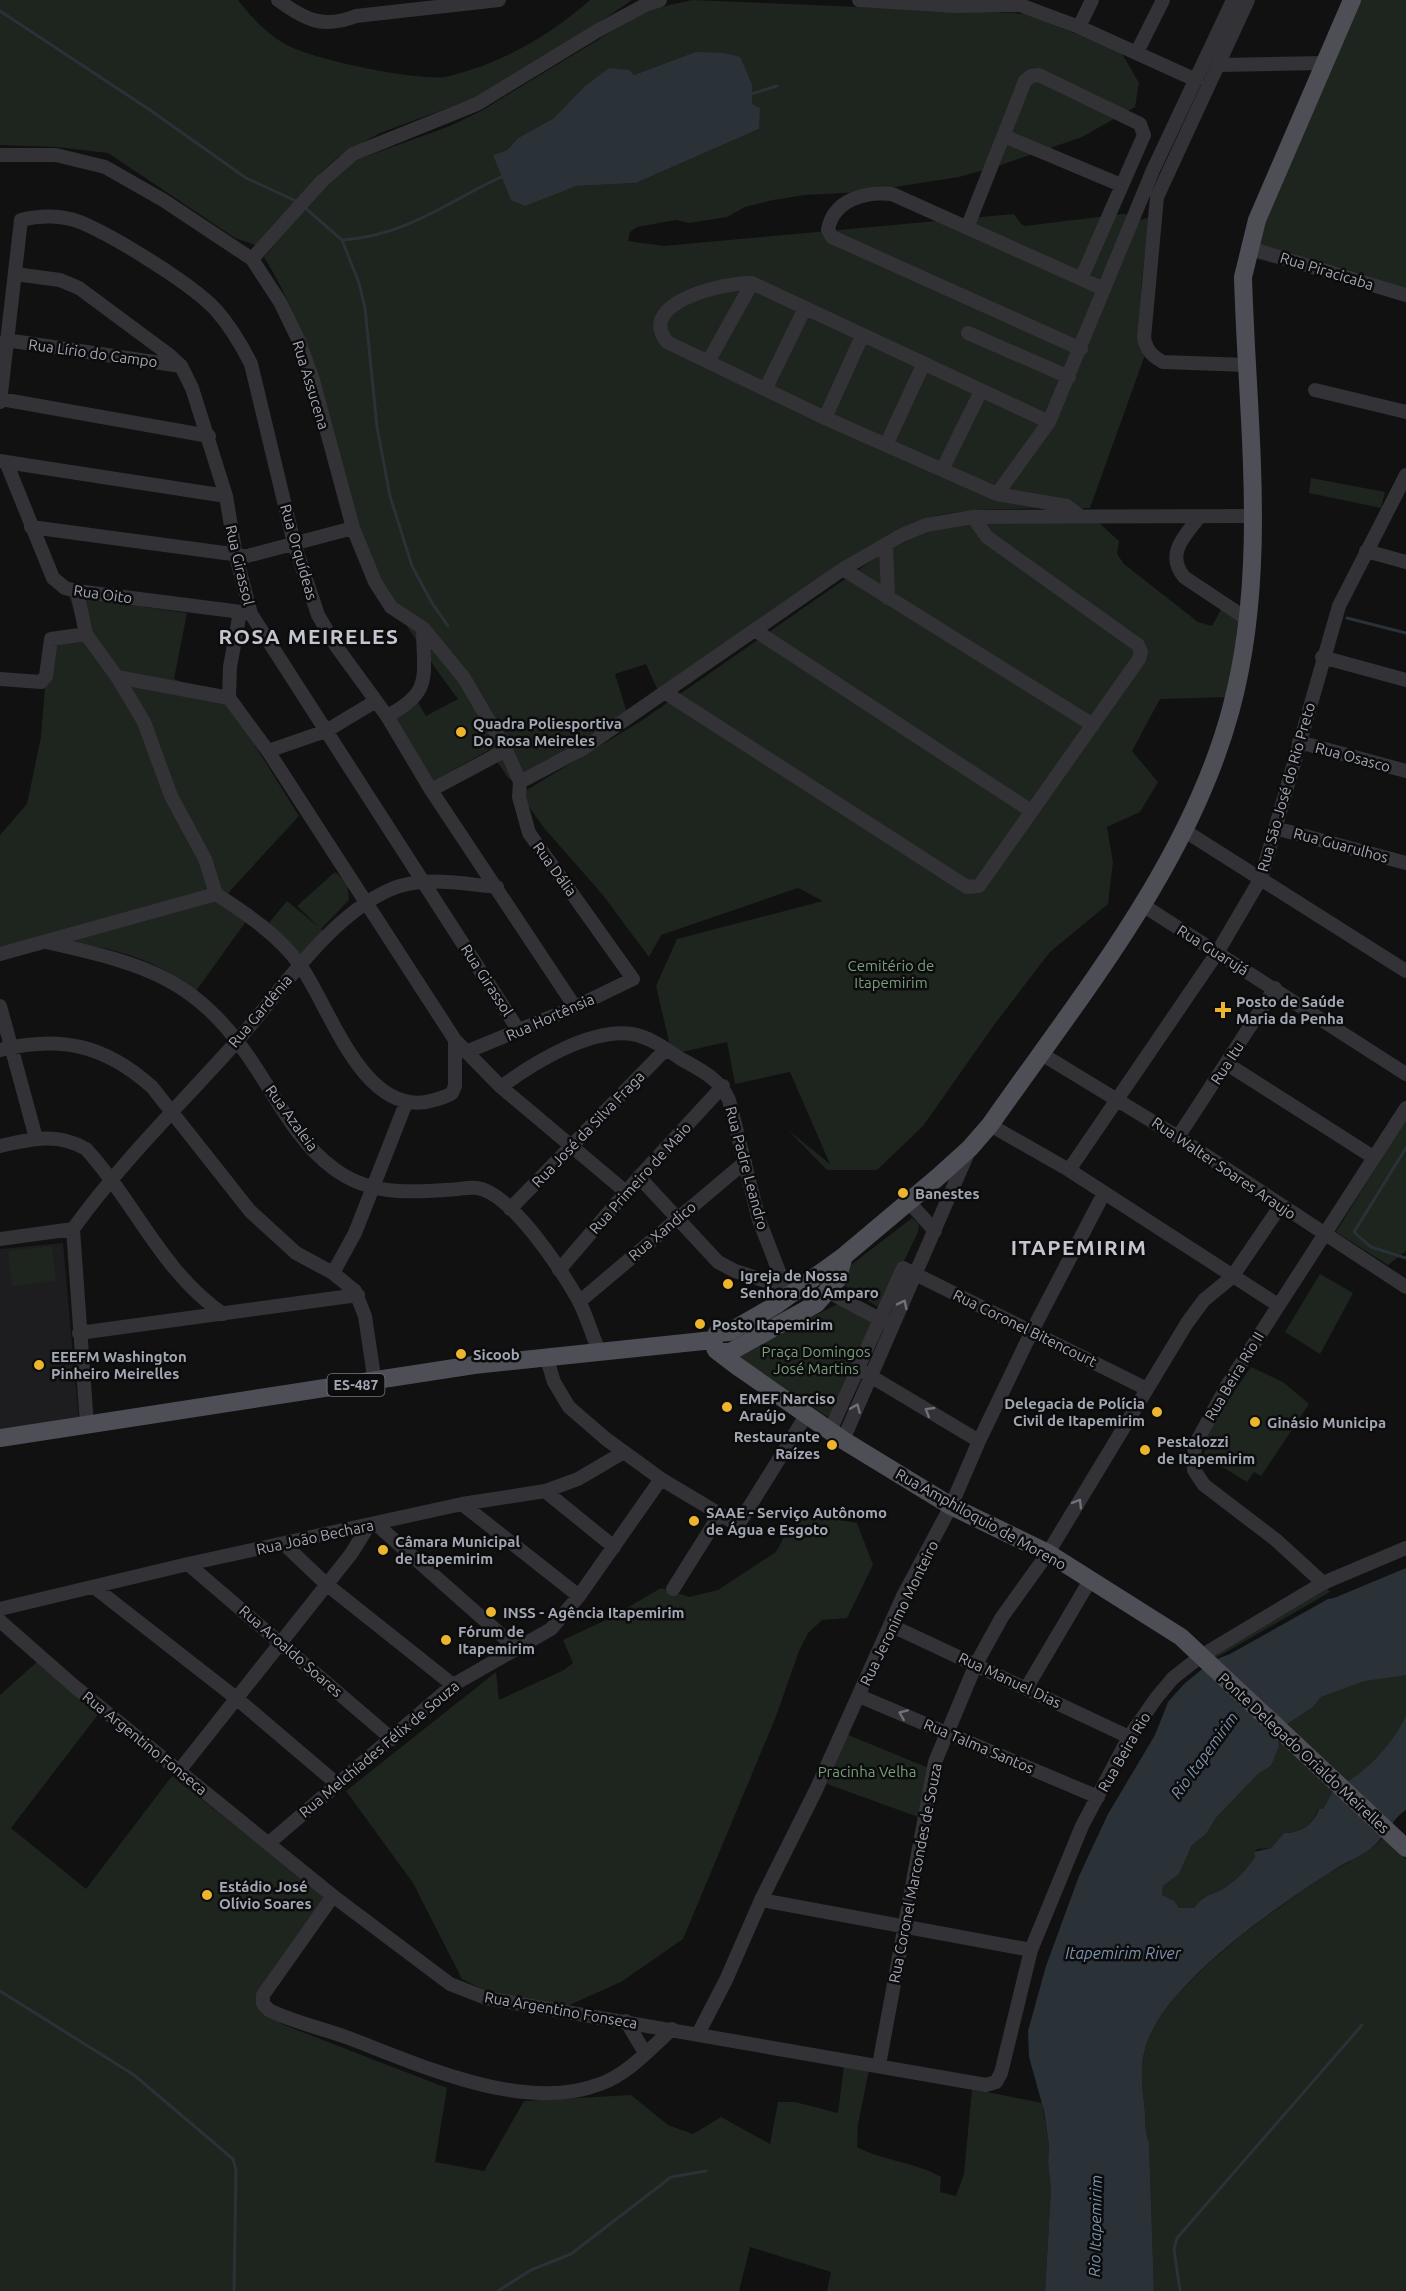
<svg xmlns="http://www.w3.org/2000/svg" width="1406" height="2291" viewBox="0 0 1406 2291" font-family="Ubuntu,sans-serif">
  <rect width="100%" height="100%" fill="#111112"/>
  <!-- built -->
  <path fill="#1d1d1f" d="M 63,1243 L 79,1421 L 0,1432 L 0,1249 Z"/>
  <!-- green -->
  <path fill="#1d251e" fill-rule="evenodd" d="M 0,0 L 238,0 C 251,17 266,33 285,44 C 310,59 422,83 450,76 C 504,62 549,36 590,0 L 632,0 L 588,30 L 475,98 L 380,133 L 338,157 L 321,172 L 258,246 L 235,238 L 108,153 L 56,147 L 0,145 Z
    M 692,0 L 1027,14 L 1121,52 L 1139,83 L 1135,107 L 1082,137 L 998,166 L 959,177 L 862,192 L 805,195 L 773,200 L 745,207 L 727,217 L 689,223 L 676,220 L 637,227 L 630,232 L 628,241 L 664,246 L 1014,214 L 1021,224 L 1025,226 L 1123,214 L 1129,215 L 1134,222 L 1150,217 C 1144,261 1135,311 1145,355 L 1090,508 C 1042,510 958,504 916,522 C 905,526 894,533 883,539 L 659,693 L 646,664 L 615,674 L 628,716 L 516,779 L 509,779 L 489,750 L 433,781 L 395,720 L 397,715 L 418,702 L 426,716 L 458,699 C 421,649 385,598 363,539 C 356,521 352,501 347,482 C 324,405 307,326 264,257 L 330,179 L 351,162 L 450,126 L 481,111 L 647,10 ZM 695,52 L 752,84 L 752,104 L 759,129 L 636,183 L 576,186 L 551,194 L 493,155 L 507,150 L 518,138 L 554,118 L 567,107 L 634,75 Z
    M 1351,0 L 1406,0 L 1406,298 L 1254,258 L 1259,212 Z
    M 1311,478 L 1385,492 L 1381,508 L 1309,493 Z
    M 1097,521 L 1119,541 L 1117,554 L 1124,564 L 1198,622 L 1212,626 L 1223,606 L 1243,624 L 1229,697 L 1160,699 L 1132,751 L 1158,782 L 1140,812 L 1107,827 L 1113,862 L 1108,904 L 1050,952 L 994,1025 L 923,1126 L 877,1170 L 827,1170 L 788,1130 L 830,1164 L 790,1072 L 735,1084 L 727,1042 L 682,1052 L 670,1046 L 656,986 L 677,939 L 823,901 L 798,888 L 661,935 L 649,957 L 602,894 L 544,828 L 520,794 L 641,721 L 874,559 C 896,546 919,532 945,526 C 990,517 1050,521 1097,521 Z
    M 69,596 L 187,613 L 174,679 L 226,699 L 299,816 L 229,892 L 229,898 L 252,913 L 196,991 C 159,961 107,943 60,944 C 40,944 20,948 0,950 L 0,835 L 27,804 L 41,737 L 49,637 L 81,631 Z
    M 335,872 L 347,883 L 349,900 L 321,929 L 323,931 L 301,955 L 269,923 L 287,901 L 320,928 L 297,906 Z
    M 1406,1119 L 1406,1251 L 1388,1265 L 1336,1232 Z
    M 912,1218 L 919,1224 L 918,1232 L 881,1309 L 842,1284 L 851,1265 Z
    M 52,1246 L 56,1281 L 12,1286 L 8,1251 Z
    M 1320,1274 L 1353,1293 L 1320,1354 L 1285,1332 Z
    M 842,1302 L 877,1321 L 834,1421 L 735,1355 Z
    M 1251,1367 L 1283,1382 L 1309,1404 L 1261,1476 L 1254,1472 L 1247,1482 L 1203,1455 L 1208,1444 L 1201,1440 Z
    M 808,1514 L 857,1523 L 873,1565 L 847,1618 L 822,1620 L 808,1633 L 799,1651 L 775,1719 L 683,1939 L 621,1982 L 565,2007 L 518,2000 L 486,1991 L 462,1979 L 413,1883 L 346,1791 L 496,1672 L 499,1700 L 564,1670 L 573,1663 L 563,1640 L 606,1620 L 661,1588 L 689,1597 L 718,1590 L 776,1552 L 785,1535 Z
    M 1327,1588 L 1330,1592 L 1214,1659 L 1211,1654 Z
    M 38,1661 L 100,1712 L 11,1828 L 86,1889 L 172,1776 L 330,1900 L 256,2007 L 284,2025 L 447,2088 L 435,2162 L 484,2171 L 524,2101 L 631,2095 L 668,2125 L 693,2134 L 721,2117 L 770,2144 L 778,2102 L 795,2102 L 838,2113 L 844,2065 L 869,2070 L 858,2124 L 857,2147 C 884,2161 915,2162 941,2177 L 940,2192 L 956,2196 L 964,2174 L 972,2089 L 1042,2103 L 1049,2146 L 1048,2163 L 1051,2189 L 1045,2291 L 827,2291 L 831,2272 L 750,2247 L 739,2291 L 0,2291 L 0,1695 Z
    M 1399,1674 L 1406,1675 C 1406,1687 1406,1705 1406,1717 C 1400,1739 1364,1775 1344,1785 L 1283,1727 L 1313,1707 L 1321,1697 L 1365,1681 Z
    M 846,1734 L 931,1769 L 921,1818 L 827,1784 Z
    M 1278,1736 L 1334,1789 L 1323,1809 L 1318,1809 C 1313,1825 1301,1833 1284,1833 L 1271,1848 L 1258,1849 L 1254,1852 L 1255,1857 C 1246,1870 1235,1882 1221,1890 C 1207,1897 1205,1894 1194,1908 L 1179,1908 L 1162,1895 L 1163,1886 L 1179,1874 L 1192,1845 L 1206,1834 L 1216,1818 L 1258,1774 L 1271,1766 L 1279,1747 Z
    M 1384,1837 L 1406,1859 L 1406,2291 L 1154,2291 L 1149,2143 C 1144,2129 1146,2118 1144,2103 C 1142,2085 1140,2067 1145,2049 C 1162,1986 1270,1913 1323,1877 C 1343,1864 1367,1855 1384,1837 Z"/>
  <!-- water -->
  <path fill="#2a3137" d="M 695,52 L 724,53 L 740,57 L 752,84 L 752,104 L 760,108 L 759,129 L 636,183 L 576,186 L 525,206 L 511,200 L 493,155 L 507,150 L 518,138 L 554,118 L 584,87 L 609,68 L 629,70 L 634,75 Z
    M 1406,1568 L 1406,1675 L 1365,1681 L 1321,1697 L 1313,1707 L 1283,1727 L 1278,1736 L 1279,1747 L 1271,1766 L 1258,1774 L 1216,1818 L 1206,1834 L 1192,1845 L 1179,1874 L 1163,1886 L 1162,1895 L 1174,1901 L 1179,1908 L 1194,1908 C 1205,1894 1207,1897 1221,1890 C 1235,1882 1246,1870 1255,1857 L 1254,1852 L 1271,1848 L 1284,1833 C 1301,1833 1313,1825 1319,1809 L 1323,1809 L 1334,1789 C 1365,1774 1390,1748 1406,1716 L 1406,1810 C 1391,1819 1385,1840 1366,1852 C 1356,1859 1344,1863 1334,1870 C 1279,1905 1162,1984 1145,2049 C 1140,2067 1142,2085 1144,2103 C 1146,2118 1144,2129 1149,2143 L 1154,2291 L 1045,2291 L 1051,2189 L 1048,2163 L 1049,2146 L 1044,2111 L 1029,2057 L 1028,2031 L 1046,1966 L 1079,1876 L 1108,1814 L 1155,1735 L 1168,1702 L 1184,1684 L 1212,1661 L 1230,1654 L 1328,1599 L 1334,1598 Z"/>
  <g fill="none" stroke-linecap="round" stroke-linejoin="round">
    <!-- stream -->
    <path stroke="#2a3137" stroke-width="3" d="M 0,11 L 150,110 L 246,178 L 298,202
      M 748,95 L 777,86
      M 303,206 L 342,240 L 359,283 L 365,308 L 377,427 L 390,496 L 412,566 L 432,603 L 448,626
      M 342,240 C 406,236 447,202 503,176
      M 1347,618 L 1406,633
      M 1406,1148 L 1354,1232 L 1371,1247 L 1406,1258
      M 0,1991 L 134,2075 L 233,2159 L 236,2170 L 234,2291
      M 498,2291 L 531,2270 L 571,2254 L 671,2177 L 706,2171
      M 1180,2291 L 1174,2249 L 1177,2238 L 1362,2025"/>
    <!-- minor -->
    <path stroke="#323237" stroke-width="14" d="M 278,0 C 305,20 323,29 356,16 L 499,0
      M 859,0 L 956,6 L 1020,5 L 1079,27 L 1196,80
      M 1079,27 L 1092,0
      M 1137,52 L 1163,0
      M 1219,65 L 1323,63
      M 1004,136 L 1121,185
      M 0,155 L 56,155 L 105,167 L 163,200 L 252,259 L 280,302 L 298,339 L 313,380 L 353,528 L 375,582 L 391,607 L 423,628 L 464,678 L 506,750 L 520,782 L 519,797 L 529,833 L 633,979 L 575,1007 L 466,1052
      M 967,228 L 1025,81 L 1031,76 L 1039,75 L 1140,124 L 1144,135 L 1081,279
      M 1249,248 L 1406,295
      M 252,259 L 322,181 L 353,154 L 477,104 L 597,31 L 645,5 L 660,0
      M 15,274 L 60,280 L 79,288 L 168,354 L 181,366 L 192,388 L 226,496 L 236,556 L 251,614 L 519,1031
      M 968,333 L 1069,377
      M 6,340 L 181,366
      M 1081,349 L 832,237 L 828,230 C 833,200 865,191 892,194 L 1104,289
      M 708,362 L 752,283
      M 1247,365 L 1163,362 C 1152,356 1147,351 1144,338 L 1157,197 L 1248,0
      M 766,388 L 805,308
      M 1315,390 L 1406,412
      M 0,399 L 209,436
      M 0,402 L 21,220 C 40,215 62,215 80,222 C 114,236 192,284 216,310 C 231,327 241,344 251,364 L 294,543 L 318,615 L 336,646 L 387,716 L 431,790 L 575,1007
      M 825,418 L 862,336
      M 1049,422 L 752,283 C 727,282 635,302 667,342 L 825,418 L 997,494 L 1067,506 L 1080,516
      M 886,445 L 924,363
      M 0,461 L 6,462 L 53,578 L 65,588 L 77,591 L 249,613
      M 6,462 L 226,496
      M 942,470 L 981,391
      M 997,494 L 1049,422 L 1153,170 L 1233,0
      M 1200,516 C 1185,536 1165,553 1184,577 L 1247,619
      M 31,527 L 247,556 L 353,528
      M 886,544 L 888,598
      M 1366,551 L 1406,562
      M 843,569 L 1093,725
      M 77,591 L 86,634 L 117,677 L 144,722 L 171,796 L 205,859 L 216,894
      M 240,612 L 230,667 L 229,698 L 268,751 L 455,1040 L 501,1087 L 626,1192
      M 756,631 L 1031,811
      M 1322,657 L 1406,680
      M 117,677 L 229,698
      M 0,679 L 41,682 L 46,676 L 51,639 L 86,634
      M 666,693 L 967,887 L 979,886 L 1139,659 L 1141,652 L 1138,645 L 987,537 L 973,517
      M 387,716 C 434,692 423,675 423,628
      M 1299,742 L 1406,771
      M 268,751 L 326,731 L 376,701
      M 520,782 L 584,748 L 843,569 L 902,535 L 926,525 L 973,517 L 1254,516
      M 431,790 L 506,750
      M 1275,828 L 1406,863
      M 1185,831 L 1406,971
      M 1141,904 L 1406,1074
      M 46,942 C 148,965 199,978 258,1071 C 280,1105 300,1144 333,1168 C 367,1194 405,1193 446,1190 C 456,1190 467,1187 477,1188 C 512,1193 562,1271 579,1301 C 587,1317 592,1335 599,1351
      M 0,954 L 216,894 C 245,913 279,935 300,965 C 330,1007 361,1112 426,1102 C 435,1100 445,1098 452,1093 L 455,1086 L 455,1040
      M 0,1006 L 36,1138
      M 0,1050 C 61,1035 105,1045 152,1087 L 250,1211 L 296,1253 L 333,1273 L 355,1291 L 365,1316 L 375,1383
      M 1040,1053 L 1178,1137 L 1406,1287
      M 1227,1064 L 1373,1157
      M 501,1087 C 533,1063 590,1028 632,1034 C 650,1037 666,1049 681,1059 C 701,1070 720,1079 729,1100 L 759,1220 L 785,1287 L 796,1291
      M 990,1125 L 1069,1170 L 1278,1305
      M 1178,1137 L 1275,988
      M 0,1146 C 31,1139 58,1132 86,1149 C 135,1202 161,1271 223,1314
      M 1069,1170 L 1217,953 L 1261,878 L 1339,606 L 1406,475
      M 639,1177 L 718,1262 L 735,1271 L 785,1287
      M 908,1201 L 935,1231
      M 510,1209 L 666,1049
      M 73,1229 C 122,1161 182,1103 238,1040 C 281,991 328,918 389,890 C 423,875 462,884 497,887
      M 73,1229 L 87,1425
      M 0,1239 L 73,1229
      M 559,1270 L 639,1177 L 723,1086
      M 333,1273 L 355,1233 L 406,1103
      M 829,1292 L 885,1322
      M 579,1302 L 745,1162
      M 79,1333 L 358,1295
      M 547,1359 L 554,1382 L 569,1407 L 606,1439 L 661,1479 L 738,1525 L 807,1414
      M 862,1371 L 979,1441
      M 830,1431 L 903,1268 L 1147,1389
      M 843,1440 L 968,1153
      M 545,1491 L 614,1547
      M 462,1504 L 579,1596
      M 376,1524 L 515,1647
      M 284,1544 L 326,1584 L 453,1685
      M 188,1564 L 392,1739
      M 1323,1583 L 1276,1540 L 1204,1485 L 1194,1470 L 1193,1456 L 1197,1441 L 1228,1384 L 1406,1108
      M 94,1587 L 236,1698 L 336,1783
      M 673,1589 L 720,1514
      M 0,1609 L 188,1564 L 462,1504 L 545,1491 L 578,1479 L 624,1452
      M 0,1621 L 74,1686 L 333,1896 L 450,1984 L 486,1998 L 986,2085 L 996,2082 L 1001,2073 L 1031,1950 L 1082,1826 L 1129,1737 L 1157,1697 L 1173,1678 L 1201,1656 L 1323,1583 L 1406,1548
      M 890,1625 L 1129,1737
      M 1027,1687 L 1089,1582
      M 859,1696 L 1098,1797
      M 179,1771 L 351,1554 L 369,1525
      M 269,1843 L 453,1685 L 551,1629 L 579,1596 L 661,1479
      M 333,1896 L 263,1995 L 263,2004 L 269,2010 C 293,2022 321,2028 346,2037 C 418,2064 523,2114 600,2084 C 628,2074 650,2049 672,2029
      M 761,1900 L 1031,1950
      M 626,2021 L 645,2053
      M 698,2034 L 726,1980 L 761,1900 L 816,1790 L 903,1596 L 951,1506 L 979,1441 L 1032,1331 L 1104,1193
      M 879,2065 L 935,1762 L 976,1664 L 1002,1617 L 1048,1553 L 1187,1323 L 1204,1300 L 1232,1277 L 1281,1205"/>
    <!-- major -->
    <path stroke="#4e4f56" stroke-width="18" d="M 1352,0 L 1257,220 L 1243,277 C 1247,421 1269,568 1231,709 C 1190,863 1080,996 990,1125 L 970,1148 L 938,1177 L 844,1256 L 776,1305 L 729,1332 L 717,1333 L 713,1343 L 716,1350 L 737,1366 L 843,1440 L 951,1506 L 1048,1553 L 1181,1637 L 1406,1848
      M 719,1352 L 730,1352 L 816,1304 L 837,1280 L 844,1256
      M 0,1438 L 474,1365 L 713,1340"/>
  </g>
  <!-- one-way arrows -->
  <defs><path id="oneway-chevron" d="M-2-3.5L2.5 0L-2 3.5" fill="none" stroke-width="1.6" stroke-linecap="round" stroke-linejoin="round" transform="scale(1.5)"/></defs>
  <g stroke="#70727b">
    <use href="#oneway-chevron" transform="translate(903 1304) rotate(-64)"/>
    <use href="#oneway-chevron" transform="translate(856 1408) rotate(-67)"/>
    <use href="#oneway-chevron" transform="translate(929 1411) rotate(-149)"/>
    <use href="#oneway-chevron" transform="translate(1078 1503) rotate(-59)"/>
    <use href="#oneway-chevron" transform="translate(903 1714) rotate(-157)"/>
  </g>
  <!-- markers -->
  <g fill="#edb52e" stroke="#0c0c0d" stroke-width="2">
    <circle cx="461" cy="732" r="6"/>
    <path d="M1220 1001h6v6h6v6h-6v6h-6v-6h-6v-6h6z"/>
    <circle cx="903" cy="1193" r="6"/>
    <circle cx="728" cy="1284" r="6"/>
    <circle cx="700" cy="1324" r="6"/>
    <circle cx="461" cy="1354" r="6"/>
    <circle cx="39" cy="1365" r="6"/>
    <circle cx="727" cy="1407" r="6"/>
    <circle cx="1157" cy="1412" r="6"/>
    <circle cx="1255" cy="1422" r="6"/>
    <circle cx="832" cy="1445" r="6"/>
    <circle cx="1145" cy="1450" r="6"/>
    <circle cx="694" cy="1521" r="6"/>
    <circle cx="383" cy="1550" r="6"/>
    <circle cx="491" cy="1612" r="6"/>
    <circle cx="446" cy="1640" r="6"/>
    <circle cx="207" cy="1895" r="6"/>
  </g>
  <g text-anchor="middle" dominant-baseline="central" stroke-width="5" stroke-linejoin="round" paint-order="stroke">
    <!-- shield labels -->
    <rect fill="#0c0c0d" stroke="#757881" stroke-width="1.5" x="327.5" y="1374" width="57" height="22" rx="4.5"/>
    <g font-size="14" font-weight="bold" fill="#a2a7b3">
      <text x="356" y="1385">ES-487</text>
    </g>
    <!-- street labels -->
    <g font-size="15" fill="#a2a7b3" stroke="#0c0c0d">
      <text transform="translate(1327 271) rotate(17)">Rua Piracicaba</text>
      <text transform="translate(93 353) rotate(8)">Rua Lírio do Campo</text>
      <text transform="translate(311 385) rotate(73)">Rua Assucena</text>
      <text transform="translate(299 552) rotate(74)">Rua Orquídeas</text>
      <text transform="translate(240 565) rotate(77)">Rua Girassol</text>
      <text transform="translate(103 594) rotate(8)">Rua Oito</text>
      <text transform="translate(1353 757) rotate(15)">Rua Osasco</text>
      <text transform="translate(1286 787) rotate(-74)">Rua São José do Rio Preto</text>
      <text transform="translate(1341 845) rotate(15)">Rua Guarulhos</text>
      <text transform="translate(555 869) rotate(54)">Rua Dália</text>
      <text transform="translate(1213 950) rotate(32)">Rua Guarujá</text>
      <text transform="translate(487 980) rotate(57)">Rua Girassol</text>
      <text transform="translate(260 1011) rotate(-50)">Rua Gardênia</text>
      <text transform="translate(550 1017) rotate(-24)">Rua Hortênsia</text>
      <text transform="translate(1227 1063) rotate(-57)">Rua Itu</text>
      <text transform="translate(292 1118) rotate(54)">Rua Azaleia</text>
      <text transform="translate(588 1129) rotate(-46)">Rua José da Silva Fraga</text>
      <text transform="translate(747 1168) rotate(75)">Rua Padre Leandro</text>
      <text transform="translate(1224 1168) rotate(34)">Rua Walter Soares Araujo</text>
      <text transform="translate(640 1178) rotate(-48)">Rua Primeiro de Maio</text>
      <text transform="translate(662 1231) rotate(-40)">Rua Xandico</text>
      <text transform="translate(1025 1328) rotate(26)">Rua Coronel Bitencourt</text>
      <text transform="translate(1234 1376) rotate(-59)">Rua Beira Rio II</text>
      <text transform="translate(981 1519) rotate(29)">Rua Amphiloquio de Moreno</text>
      <text transform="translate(315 1537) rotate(-12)">Rua João Bechara</text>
      <text transform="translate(899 1613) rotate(-64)">Rua Jeronimo Monteiro</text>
      <text transform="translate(291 1651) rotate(41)">Rua Aroaldo Soares</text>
      <text transform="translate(1010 1680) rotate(25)">Rua Manuel Dias</text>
      <text transform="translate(145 1743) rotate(39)">Rua Argentino Fonseca</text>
      <text transform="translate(979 1746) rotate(23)">Rua Talma Santos</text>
      <text transform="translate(379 1749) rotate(-40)">Rua Melchíades Félix de Souza</text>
      <text transform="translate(1124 1752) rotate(-60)">Rua Beira Rio</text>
      <text transform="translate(1304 1753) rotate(43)">Ponte Delegado Orialdo Meirelles</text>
      <text transform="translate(915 1873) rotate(-79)">Rua Coronel Marcondes de Souza</text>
      <text transform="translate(561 2010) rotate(10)">Rua Argentino Fonseca</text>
    </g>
    <!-- poi labels -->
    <g font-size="15" font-weight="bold" fill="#a2a7b3" stroke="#0c0c0d" text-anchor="start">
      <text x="473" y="723">Quadra Poliesportiva<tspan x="473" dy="17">Do Rosa Meireles</tspan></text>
      <text x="1236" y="1001">Posto de Saúde<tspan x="1236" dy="17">Maria da Penha</tspan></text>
      <text x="915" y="1193">Banestes</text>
      <text x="740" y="1275">Igreja de Nossa<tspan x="740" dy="17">Senhora do Amparo</tspan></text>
      <text x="712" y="1324">Posto Itapemirim</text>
      <text x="473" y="1354">Sicoob</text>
      <text x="51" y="1356">EEEFM Washington<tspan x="51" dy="17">Pinheiro Meirelles</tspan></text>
      <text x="739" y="1398">EMEF Narciso<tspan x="739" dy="17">Araújo</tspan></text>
      <text x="1145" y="1403" text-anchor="end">Delegacia de Polícia<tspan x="1145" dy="17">Civil de Itapemirim</tspan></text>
      <text x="1267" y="1422">Ginásio Municipa</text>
      <text x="820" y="1436" text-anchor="end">Restaurante<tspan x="820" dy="17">Raízes</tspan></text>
      <text x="1157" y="1441">Pestalozzi<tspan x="1157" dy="17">de Itapemirim</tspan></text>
      <text x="706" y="1512">SAAE - Serviço Autônomo<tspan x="706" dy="17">de Água e Esgoto</tspan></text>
      <text x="395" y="1541">Câmara Municipal<tspan x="395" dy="17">de Itapemirim</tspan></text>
      <text x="503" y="1612">INSS - Agência Itapemirim</text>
      <text x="458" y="1631">Fórum de<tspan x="458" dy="17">Itapemirim</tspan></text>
      <text x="219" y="1886">Estádio José<tspan x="219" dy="17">Olívio Soares</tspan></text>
    </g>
    <!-- park labels -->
    <g font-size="15" fill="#799e7d" stroke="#0c0c0d">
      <text x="891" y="965">Cemitério de<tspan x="891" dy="17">Itapemirim</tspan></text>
      <text x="816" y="1351">Praça Domingos<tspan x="816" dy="17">José Martins</tspan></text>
      <text x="867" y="1771">Pracinha Velha</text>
    </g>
    <!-- water labels -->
    <g font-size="16" font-style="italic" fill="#7993ae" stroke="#0c0c0d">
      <text transform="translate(1204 1755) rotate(-54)">Rio Itapemirim</text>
      <text x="1123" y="1953">Itapemirim River</text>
      <text transform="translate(1095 2226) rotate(-89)">Rio Itapemirim</text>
    </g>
    <!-- district labels -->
    <g font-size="21" font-weight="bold" letter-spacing="1.5" fill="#c3c6cf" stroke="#0c0c0d">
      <text x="309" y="636">ROSA MEIRELES</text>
      <text x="1079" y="1247">ITAPEMIRIM</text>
    </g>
  </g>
</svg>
